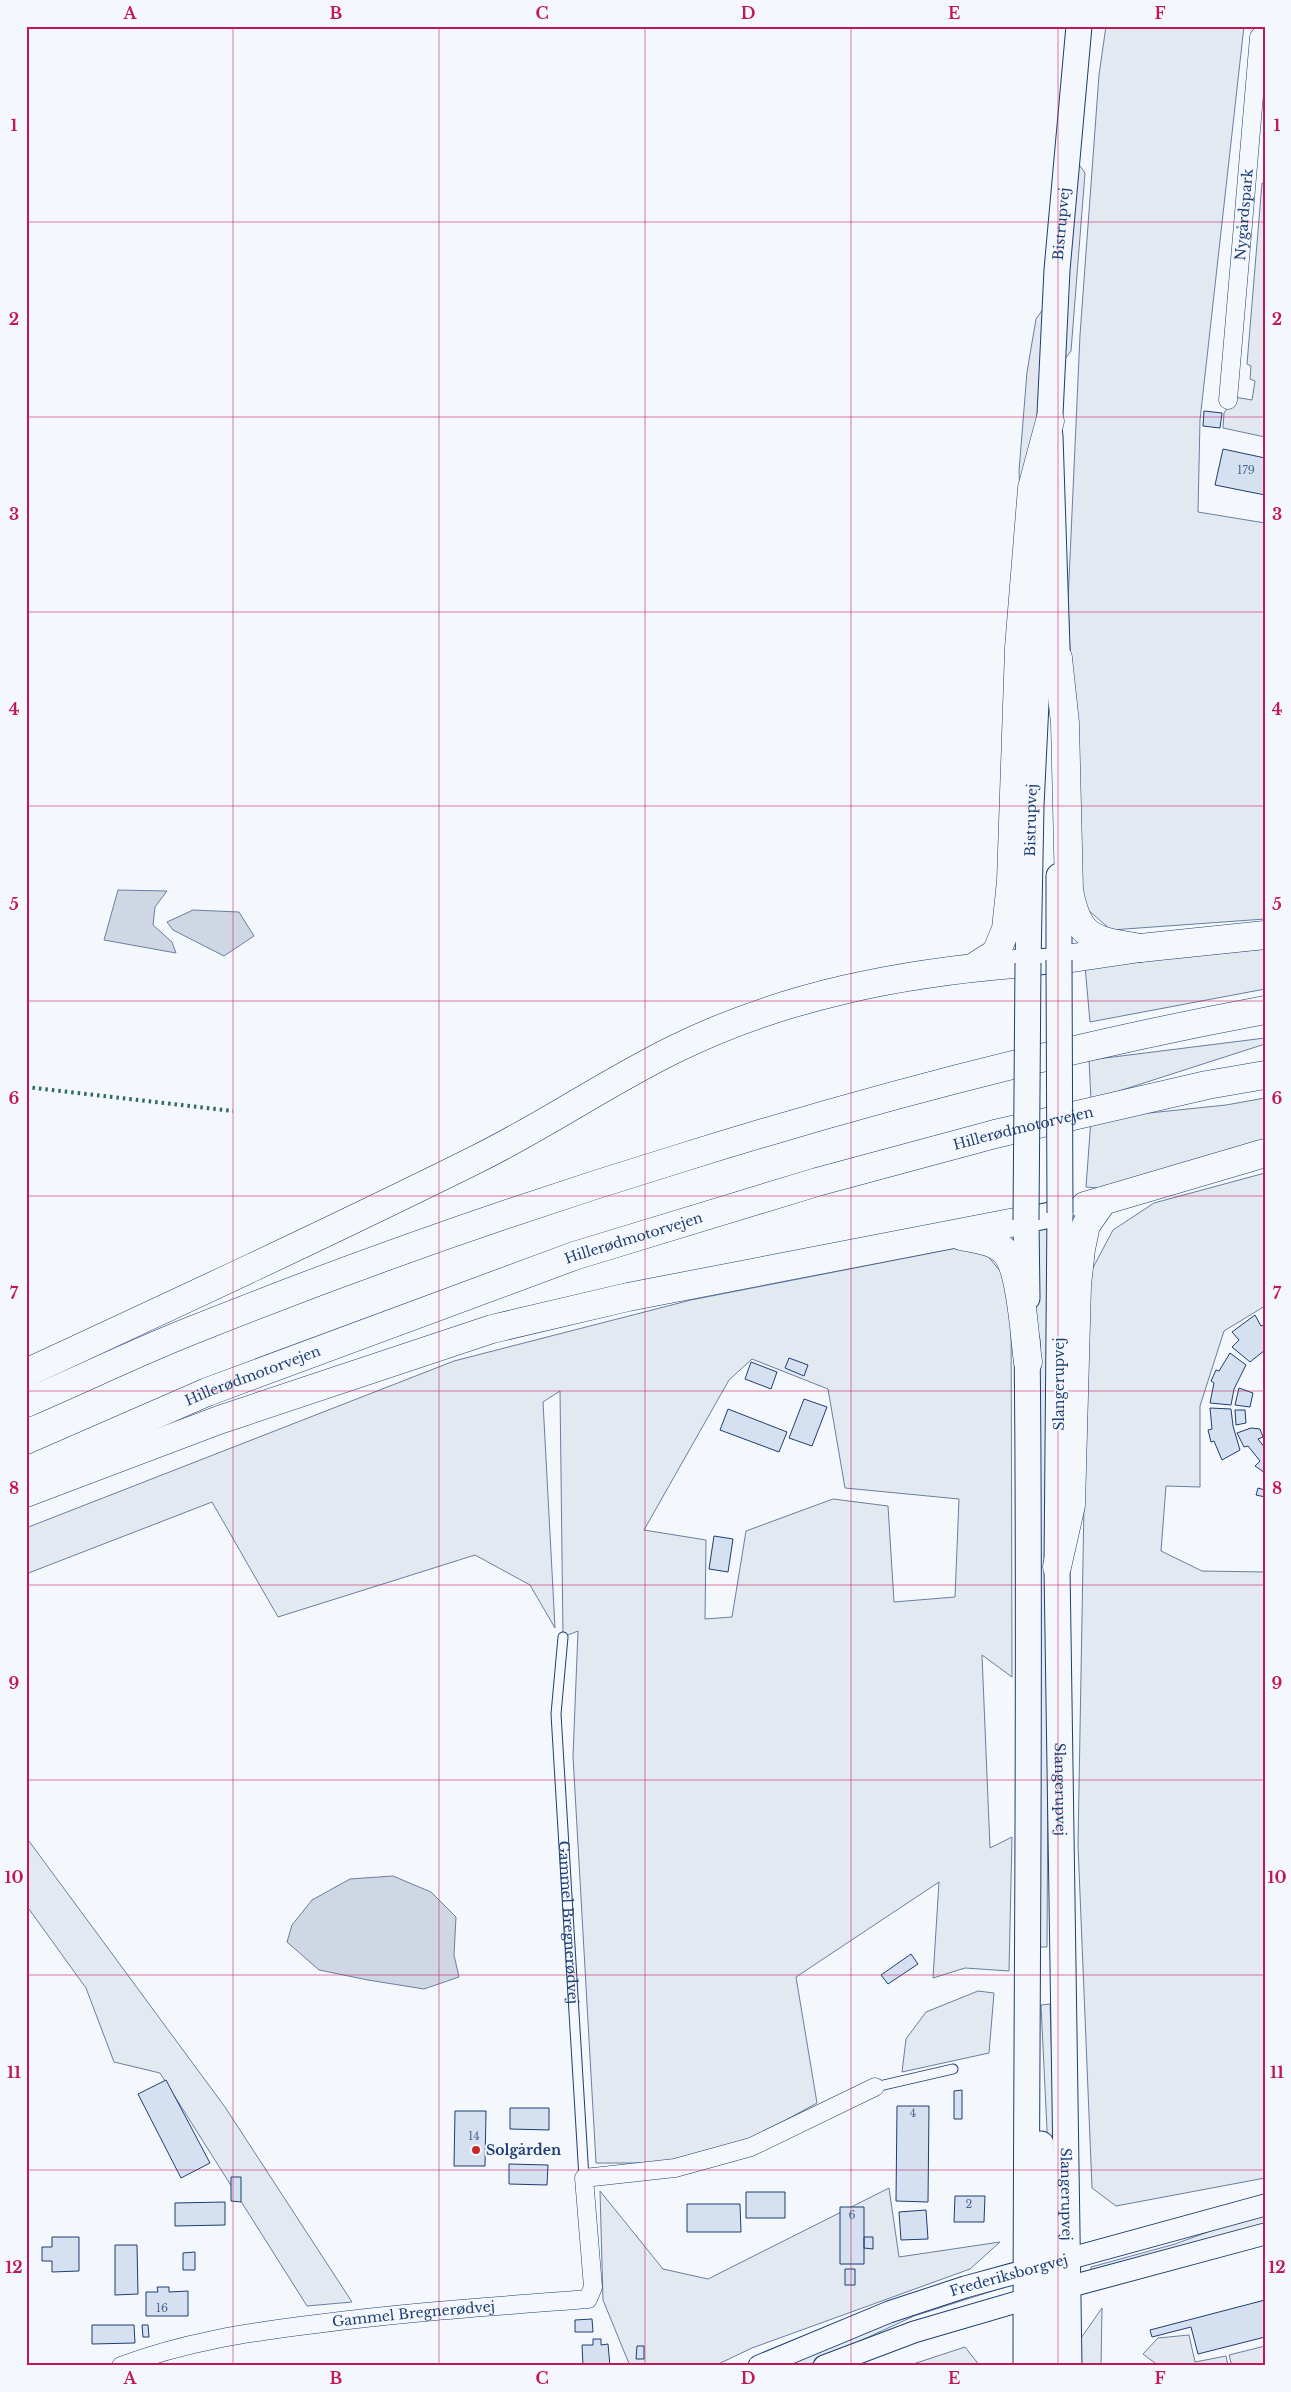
<svg xmlns="http://www.w3.org/2000/svg" width="1291" height="2392" viewBox="0 0 1291 2392" font-family="'Libre Baskerville',serif">
  <rect width="100%" height="100%" fill="#f4f7fb"/>
  <!-- green -->
  <path fill="#e3e9f0" stroke="#687fa3" fill-rule="evenodd" d="M 1106,26 L 1244,26 L 1200,420 L 1198,512 L 1265,523 L 1265,919 L 1111,930 L 1080,903 L 1068,602 L 1080,335 L 1099,75 Z
    M 1265,949 L 1265,989 L 1090,1022 L 1085,966 Z
    M 1265,1038 L 1265,1044 L 1091,1100 L 1089,1060 Z
    M 1265,1098 L 1265,1144 L 1110,1189 L 1086,1187 L 1091,1119 L 1226,1105 Z
    M 1265,1173 L 1265,1306 L 1224,1331 L 1200,1406 L 1200,1487 L 1166,1486 L 1161,1551 L 1202,1571 L 1265,1572 L 1265,2178 L 1116,2206 L 1092,2188 L 1078,1845 L 1088,1277 L 1113,1230 L 1154,1203 Z
    M 1041,1228 L 1047,1229 L 1051,1232 L 1047,1947 L 1039,1947 L 1035,1322 L 1036,1232 Z
    M 957,1248 L 986,1254 L 1011,1284 L 1012,1677 L 982,1655 L 990,1848 L 1012,1837 L 1009,1971 L 965,1968 L 933,1978 L 939,1882 L 796,1977 L 817,2103 L 746,2142 L 667,2163 L 596,2163 L 573,1756 L 578,1631 L 563,1637 L 560,1391 L 543,1402 L 555,1628 L 530,1585 L 475,1555 L 278,1617 L 212,1502 L 26,1574 L 26,1528 L 454,1361 L 691,1300 ZM 752,1359 L 828,1389 L 845,1488 L 959,1499 L 955,1597 L 894,1602 L 888,1506 L 833,1499 L 746,1531 L 732,1617 L 705,1619 L 706,1540 L 644,1530 L 729,1380 Z
    M 26,1837 L 225,2107 L 352,2302 L 307,2306 L 160,2073 L 114,2062 L 86,1988 L 26,1905 Z
    M 978,1991 L 994,1993 L 989,2053 L 902,2072 L 906,2039 L 926,2012 Z
    M 1050,2004 L 1055,2157 L 1050,2192 L 1041,2005 Z
    M 889,2188 L 899,2257 L 1000,2242 L 970,2269 L 752,2348 L 714,2366 L 630,2366 L 603,2300 L 600,2191 L 663,2269 L 708,2279 Z
    M 1265,2211 L 1265,2228 L 1091,2272 L 1091,2267 L 1175,2244 Z
    M 1005,2287 L 914,2316 L 806,2366 L 772,2366 L 913,2311 Z
    M 1102,2308 L 1101,2366 L 1079,2366 L 1079,2341 Z
    M 965,2347 L 980,2366 L 907,2366 Z"/>
  <!-- parking -->
  <path fill="#e3e8f0" stroke="#687fa3" d="M 1068,149 L 1085,173 L 1071,351 L 1052,376 Z
    M 1262,183 L 1265,184 L 1265,437 L 1223,428 L 1224,413 L 1234,397 L 1252,400 L 1255,381 L 1250,379 L 1251,366 L 1247,364 Z
    M 1048,302 L 1027,548 L 1020,500 L 1019,471 L 1027,372 L 1036,319 Z
    M 1189,2335 L 1195,2362 L 1226,2356 L 1228,2366 L 1159,2366 L 1143,2354 L 1158,2338 Z
    M 1265,2346 L 1265,2366 L 1232,2366 L 1229,2355 Z"/>
  <!-- water -->
  <path fill="#cfd7e4" stroke="#687fa3" d="M 118,890 L 167,891 L 155,907 L 153,925 L 172,942 L 176,953 L 104,940 Z
    M 193,910 L 239,912 L 254,936 L 224,956 L 173,930 L 167,922 Z
    M 393,1876 L 431,1892 L 456,1917 L 454,1955 L 459,1977 L 424,1989 L 368,1980 L 319,1970 L 287,1942 L 292,1925 L 312,1900 L 350,1879 Z"/>
  <!-- building -->
  <path fill="#d5e0f0" stroke="#1d3f73" d="M 1204,411 L 1222,413 L 1220,428 L 1203,426 Z
    M 1223,449 L 1265,458 L 1265,495 L 1215,485 Z
    M 1255,1315 L 1261,1326 L 1265,1325 L 1265,1350 L 1250,1362 L 1232,1347 L 1239,1340 L 1232,1332 Z
    M 1230,1353 L 1246,1365 L 1234,1389 L 1231,1405 L 1210,1403 L 1214,1383 L 1211,1381 L 1216,1370 L 1219,1371 Z
    M 789,1358 L 808,1365 L 804,1376 L 785,1368 Z
    M 751,1362 L 777,1372 L 771,1389 L 745,1379 Z
    M 1239,1388 L 1253,1393 L 1250,1407 L 1235,1405 Z
    M 804,1399 L 827,1407 L 812,1446 L 789,1438 Z
    M 1210,1408 L 1231,1409 L 1233,1426 L 1240,1450 L 1222,1460 L 1214,1441 L 1211,1442 L 1208,1430 L 1212,1429 Z
    M 728,1409 L 787,1432 L 779,1452 L 720,1430 Z
    M 1235,1410 L 1245,1410 L 1246,1423 L 1236,1425 Z
    M 1251,1428 L 1260,1429 L 1263,1437 L 1258,1439 L 1265,1448 L 1265,1473 L 1255,1466 L 1260,1461 L 1248,1446 L 1244,1447 L 1237,1433 Z
    M 1258,1488 L 1265,1490 L 1265,1497 L 1256,1495 Z
    M 714,1536 L 733,1539 L 728,1572 L 709,1569 Z
    M 911,1954 L 918,1964 L 888,1984 L 881,1975 Z
    M 166,2080 L 210,2163 L 181,2178 L 138,2094 Z
    M 962,2090 L 962,2119 L 954,2119 L 954,2091 Z
    M 897,2106 L 929,2106 L 928,2202 L 896,2201 Z
    M 510,2108 L 549,2108 L 549,2130 L 510,2129 Z
    M 455,2111 L 486,2111 L 485,2166 L 454,2166 Z
    M 509,2164 L 548,2165 L 547,2185 L 509,2184 Z
    M 231,2177 L 241,2177 L 241,2202 L 231,2201 Z
    M 746,2192 L 785,2192 L 785,2218 L 746,2218 Z
    M 955,2196 L 985,2196 L 984,2222 L 954,2222 Z
    M 225,2202 L 225,2225 L 175,2226 L 175,2203 Z
    M 687,2204 L 740,2204 L 741,2232 L 687,2232 Z
    M 840,2207 L 864,2207 L 864,2264 L 840,2264 Z
    M 926,2210 L 928,2239 L 901,2240 L 899,2212 Z
    M 52,2237 L 79,2237 L 79,2271 L 52,2272 L 52,2261 L 42,2261 L 42,2247 L 52,2247 Z
    M 864,2237 L 873,2237 L 873,2249 L 864,2248 Z
    M 115,2245 L 137,2245 L 138,2294 L 115,2295 Z
    M 195,2252 L 195,2270 L 183,2270 L 183,2253 Z
    M 845,2269 L 855,2269 L 855,2285 L 845,2285 Z
    M 157,2287 L 169,2287 L 169,2292 L 188,2291 L 188,2316 L 146,2316 L 146,2292 L 158,2292 Z
    M 1265,2300 L 1265,2337 L 1198,2354 L 1191,2327 L 1152,2337 L 1150,2330 Z
    M 592,2319 L 593,2332 L 575,2332 L 575,2320 Z
    M 92,2325 L 134,2325 L 135,2343 L 92,2344 Z
    M 142,2325 L 148,2325 L 149,2337 L 143,2337 Z
    M 593,2339 L 601,2339 L 601,2345 L 608,2344 L 610,2366 L 583,2366 L 582,2345 L 593,2345 Z
    M 637,2346 L 644,2346 L 644,2359 L 636,2359 Z"/>
  <g fill="none" stroke-linecap="round" stroke-linejoin="round">
    <defs>
      <g id="service">
        <path id="s1" d="M 563,1637 L 556,1714 L 584,2178"/>
        <path d="M 875,2087 L 953,2069"/>
      </g>
      <g id="minor">
        <path id="s2" d="M 1228,400 L 1259,37 L 1265,30"/>
        <path id="s3" d="M 121,2366 C 184,2342 250,2332 316,2324 C 407,2312 497,2306 588,2299 L 593,2287 L 584,2178 L 675,2168 L 751,2147 L 875,2087"/>
      </g>
      <g id="tertiary">
        <path id="s4" d="M 759,2366 L 889,2312 L 965,2287 L 1265,2205"/>
        <path d="M 824,2366 L 914,2332 L 1068,2287 L 1265,2234"/>
      </g>
      <g id="secondary">
        <path d="M 1050,436 L 1058,678"/>
        <path id="s5" d="M 1059,876 L 1059,960 L 1028,963 L 1031,806 L 1057,270 L 1079,26"/>
        <path id="s6" d="M 1027,1298 L 1026,1220 L 1060,1213 L 1057,1567 L 1069,2366"/>
        <path d="M 1041,2144 L 1046,2223 L 1046,2264 L 1049,2276 L 1058,2284 L 1068,2287"/>
        <path d="M 1036,2272 L 1041,2273 L 1047,2283 L 1049,2293 L 1049,2366"/>
        <path d="M 1026,2366 C 1026,2024 1031,1682 1027,1341"/>
      </g>
      <g id="motorway">
        <path d="M 1058,658 L 1065,723 L 1069,890 C 1078,941 1095,940 1140,948"/>
        <path d="M 1059,960 L 1140,948 L 1265,935"/>
        <path d="M 974,967 L 996,953 L 1006,929 L 1011,881 L 1019,648 L 1032,488 L 1050,421"/>
        <path d="M 1085,1206 L 1265,1153"/>
        <path d="M 961,1236 C 975,1239 994,1240 1004,1251 C 1022,1267 1024,1336 1028,1362"/>
        <path d="M 26,1373 C 177,1303 328,1233 477,1159 C 544,1126 606,1083 673,1050 C 784,995 905,972 1028,963"/>
        <path d="M 26,1403 C 80,1380 133,1354 188,1332 C 350,1267 514,1209 681,1158 C 873,1098 1067,1047 1265,1010"/>
        <path id="s7" d="M 26,1471 L 207,1392 L 574,1256 L 817,1182 L 995,1134 L 1207,1085 L 1265,1075"/>
        <path d="M 26,1493 L 219,1420 L 492,1329 L 628,1297 L 1026,1220"/>
        <path d="M 1057,1567 L 1071,1505 L 1077,1285 L 1081,1249 L 1086,1225 L 1103,1201"/>
      </g>
    </defs>
    <!-- service casing -->
    <use href="#service" stroke="#1d3f73" stroke-width="11"/>
    <!-- minor casing -->
    <use href="#minor" stroke="#1d3f73" stroke-width="19"/>
    <!-- tertiary casing -->
    <use href="#tertiary" stroke="#1d3f73" stroke-width="23"/>
    <!-- secondary casing -->
    <use href="#secondary" stroke="#1d3f73" stroke-width="27"/>
    <!-- motorway casing -->
    <use href="#motorway" stroke="#1d3f73" stroke-width="29"/>
    <!-- service -->
    <use href="#service" stroke="#f4f7fb" stroke-width="9"/>
    <!-- minor -->
    <use href="#minor" stroke="#f4f7fb" stroke-width="18"/>
    <!-- tertiary -->
    <use href="#tertiary" stroke="#f4f7fb" stroke-width="21"/>
    <!-- secondary -->
    <use href="#secondary" stroke="#f4f7fb" stroke-width="25"/>
    <!-- motorway -->
    <use href="#motorway" stroke="#f4f7fb" stroke-width="28"/>
    <defs>
      <path id="secondary-bridge" d="M 1059,960 L 1060,1213
        M 1026,1220 L 1028,963"/>
    </defs>
    <!-- secondary-bridge casing -->
    <use href="#secondary-bridge" stroke="#1d3f73" stroke-width="27" stroke-linecap="butt"/>
    <!-- secondary-bridge -->
    <use href="#secondary-bridge" stroke="#f4f7fb" stroke-width="25"/>
    <!-- hedge -->
    <path stroke="#2c6c60" stroke-width="4" stroke-dasharray="2.5 4" stroke-linecap="butt" d="M 26,1087 L 233,1111"/>
  </g>
  <!-- grid -->
  <path fill="none" stroke="#c2185b" stroke-width="1" stroke-opacity="0.55" d="M 233,26 L 233,2366M 439,26 L 439,2366M 645,26 L 645,2366M 851,26 L 851,2366M 1058,26 L 1058,2366M 26,222 L 1265,222M 26,417 L 1265,417M 26,612 L 1265,612M 26,806 L 1265,806M 26,1001 L 1265,1001M 26,1196 L 1265,1196M 26,1391 L 1265,1391M 26,1585 L 1265,1585M 26,1780 L 1265,1780M 26,1975 L 1265,1975M 26,2170 L 1265,2170"/>
  <!-- markers -->
  <circle fill="#c62828" stroke="#f4f7fb" stroke-width="2" cx="476" cy="2150" r="5"/>
  <g text-anchor="middle" dominant-baseline="central" stroke-width="4" stroke-linejoin="round" paint-order="stroke">
    <!-- number labels -->
    <g font-size="11" fill="#4b6792">
      <text x="1246" y="470">179</text>
      <text x="913" y="2113">4</text>
      <text x="474" y="2136">14</text>
      <text x="969" y="2204">2</text>
      <text x="852" y="2215">6</text>
      <text x="162" y="2308">16</text>
    </g>
    <!-- street labels -->
    <g font-size="14" fill="#1d3f73" stroke="#f4f7fb">
      <text stroke="none"><textPath href="#s2" startOffset="186">Nygårdspark</textPath></text>
      <text stroke="none"><textPath href="#s5" startOffset="855">Bistrupvej</textPath></text>
      <text stroke="none"><textPath href="#s5" startOffset="258">Bistrupvej</textPath></text>
      <text stroke="none"><textPath href="#s7" startOffset="1056">Hillerødmotorvejen</textPath></text>
      <text stroke="none"><textPath href="#s7" startOffset="651">Hillerødmotorvejen</textPath></text>
      <text stroke="none"><textPath href="#s7" startOffset="246">Hillerødmotorvejen</textPath></text>
      <text transform="translate(1059 1384) rotate(-90)">Slangerupvej</text>
      <text stroke="none"><textPath href="#s6" startOffset="689">Slangerupvej</textPath></text>
      <text stroke="none"><textPath href="#s1" startOffset="286">Gammel Bregnerødvej</textPath></text>
      <text stroke="none"><textPath href="#s6" startOffset="1094">Slangerupvej</textPath></text>
      <text stroke="none"><textPath href="#s4" startOffset="266">Frederiksborgvej</textPath></text>
      <text stroke="none"><textPath href="#s3" startOffset="298">Gammel Bregnerødvej</textPath></text>
    </g>
    <!-- poi labels -->
    <g font-size="14" font-weight="bold" fill="#1d3f73" stroke="#f4f7fb" text-anchor="start">
      <text x="486" y="2150">Solgården</text>
    </g>
  </g>
  <!-- border -->
  <rect width="1291" height="2392" fill="none" stroke="#f4f7fb" stroke-width="55"/>
  <rect x="28" y="28" width="1236" height="2336" fill="none" stroke="#c2185b" stroke-width="2"/>
  <g font-size="16" text-anchor="middle" font-weight="bold" fill="#c2185b">
    <text x="130" y="19">A</text>
    <text x="336" y="19">B</text>
    <text x="542" y="19">C</text>
    <text x="748" y="19">D</text>
    <text x="954" y="19">E</text>
    <text x="1160" y="19">F</text>
    <text x="14" y="131">1</text>
    <text x="1277" y="131">1</text>
    <text x="14" y="325">2</text>
    <text x="1277" y="325">2</text>
    <text x="14" y="520">3</text>
    <text x="1277" y="520">3</text>
    <text x="14" y="715">4</text>
    <text x="1277" y="715">4</text>
    <text x="14" y="910">5</text>
    <text x="1277" y="910">5</text>
    <text x="14" y="1104">6</text>
    <text x="1277" y="1104">6</text>
    <text x="14" y="1299">7</text>
    <text x="1277" y="1299">7</text>
    <text x="14" y="1494">8</text>
    <text x="1277" y="1494">8</text>
    <text x="14" y="1689">9</text>
    <text x="1277" y="1689">9</text>
    <text x="14" y="1883">10</text>
    <text x="1277" y="1883">10</text>
    <text x="14" y="2078">11</text>
    <text x="1277" y="2078">11</text>
    <text x="14" y="2273">12</text>
    <text x="1277" y="2273">12</text>
    <text x="130" y="2384">A</text>
    <text x="336" y="2384">B</text>
    <text x="542" y="2384">C</text>
    <text x="748" y="2384">D</text>
    <text x="954" y="2384">E</text>
    <text x="1160" y="2384">F</text>
  </g>
</svg>
